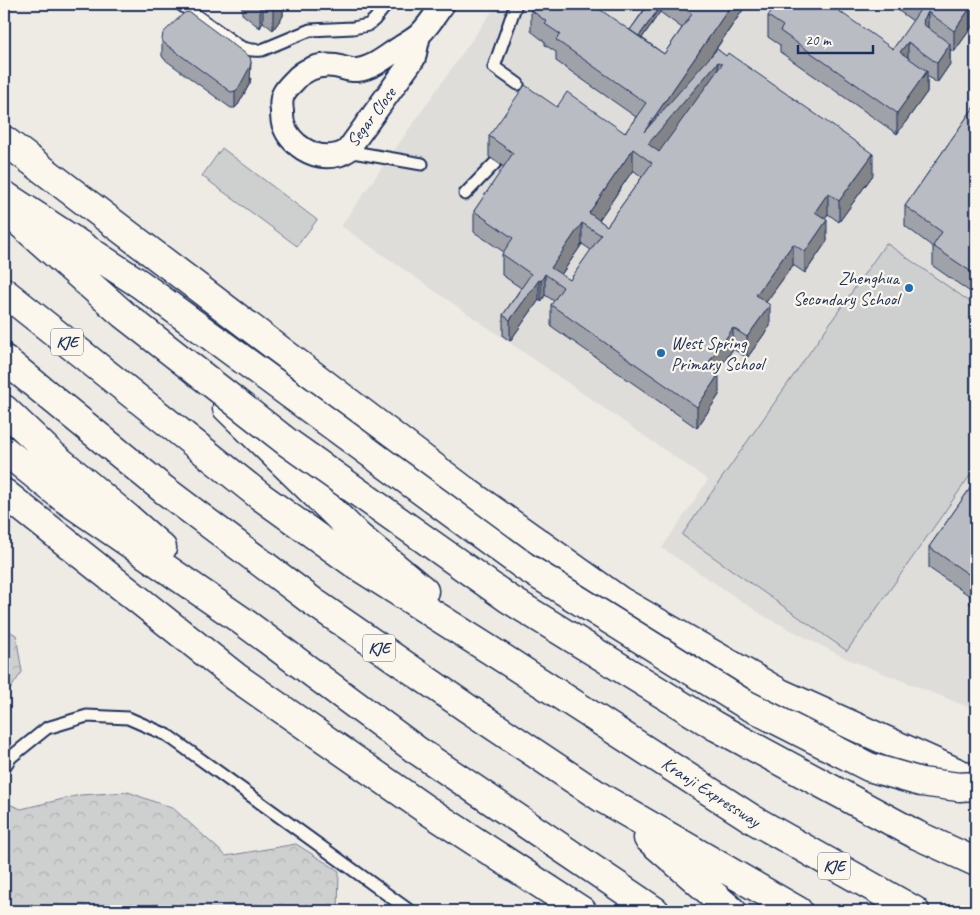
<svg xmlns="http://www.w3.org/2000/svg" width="980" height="915" viewBox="0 0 980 915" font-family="Caveat,sans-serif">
  <defs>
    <pattern id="forest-crowns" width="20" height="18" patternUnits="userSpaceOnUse" patternTransform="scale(1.25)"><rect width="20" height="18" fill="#cecfcf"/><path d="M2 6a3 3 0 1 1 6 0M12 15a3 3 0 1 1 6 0" fill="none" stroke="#b0b2b4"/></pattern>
  </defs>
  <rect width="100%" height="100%" fill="#eeebe4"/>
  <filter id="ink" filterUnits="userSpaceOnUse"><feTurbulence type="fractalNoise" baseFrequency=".02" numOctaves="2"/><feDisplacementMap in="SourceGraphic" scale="10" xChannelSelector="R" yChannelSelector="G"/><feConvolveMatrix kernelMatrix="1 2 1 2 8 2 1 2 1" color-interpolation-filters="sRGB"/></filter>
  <g filter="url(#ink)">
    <!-- built -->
    <path fill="#deddda" d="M 497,4 L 976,4 L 976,710 L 845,658 L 764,616 L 662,548 L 708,480 L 341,226 Z"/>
    <!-- forest -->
    <path fill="url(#forest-crowns)" stroke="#747f96" d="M 4,628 L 16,635 L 22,672 L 4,698 Z
      M 128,792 L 174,809 L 226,856 L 296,844 L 339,871 L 338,911 L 4,911 L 4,802 L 21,809 L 80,795 Z"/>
    <!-- pitch -->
    <path fill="#cecfcf" stroke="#747f96" d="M 222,148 L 317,220 L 297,246 L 202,176 Z
      M 886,243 L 976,306 L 976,467 L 847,651 L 682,535 Z"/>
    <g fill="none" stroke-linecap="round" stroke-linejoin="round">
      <defs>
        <path id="lane" d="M 180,4 L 239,46 C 247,50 254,51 262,50 L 310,30 L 353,28 L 368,25 L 374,20 L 387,4
          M 516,4 L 494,67 L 518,84
          M 347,151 L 422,164
          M 465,194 L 496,162
          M 4,767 L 11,757 L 47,728 L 87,716 L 128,718 L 167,735 L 410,911"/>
        <path id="street" d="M 419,35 L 414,58 L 347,151 C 344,152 340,155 337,155 C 314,161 289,144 283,123 C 282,119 282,115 282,111 C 281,105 281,98 284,93 C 286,89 291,84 294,81 C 304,69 319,64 335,66 C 342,67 350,71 357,70 C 374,68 388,55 401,47 C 407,43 415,39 420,34 C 429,25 436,14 443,4"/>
        <path id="highway" d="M 4,140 L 464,490 L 620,601 L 780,693 L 976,781
          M 4,292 L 260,496 L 356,565 L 512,664 L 754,820 L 915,911
          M 4,359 L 163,489 L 312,601 L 467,708 L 602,798 L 798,911
          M 227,408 L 359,537 L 424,591
          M 4,409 L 48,451 L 129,519 L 162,548
          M 4,450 L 65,499 L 241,620 L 415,749 L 655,911
          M 4,493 L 236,677 L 424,808 L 582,911
          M 715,726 L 917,835 L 976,862
          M 648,838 L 732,911"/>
      </defs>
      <!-- lane casing -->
      <use href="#lane" stroke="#1b2f5e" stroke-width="15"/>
      <!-- street casing -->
      <use href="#street" stroke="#1b2f5e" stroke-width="26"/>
      <!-- highway casing -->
      <use href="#highway" stroke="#1b2f5e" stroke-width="31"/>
      <!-- lane -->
      <use href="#lane" stroke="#fbf7ec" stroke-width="11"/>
      <!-- street -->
      <use href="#street" stroke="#fbf7ec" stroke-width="22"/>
      <!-- highway -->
      <use href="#highway" stroke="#fbf7ec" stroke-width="28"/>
      <defs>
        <path id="highway-bridge" d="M 4,195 L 140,284 L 524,566 L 745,704 L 869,767 L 921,782 L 959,787 L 976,786
          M 18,221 L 123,314 L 287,442 L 509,599 L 715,726"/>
      </defs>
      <!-- highway-bridge casing -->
      <use href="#highway-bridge" stroke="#1b2f5e" stroke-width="31" stroke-linecap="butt"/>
      <!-- highway-bridge -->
      <use href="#highway-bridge" stroke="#fbf7ec" stroke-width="28"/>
    </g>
    <!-- wall -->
    <path fill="#9fa2a8" stroke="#1b2f5e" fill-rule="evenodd" d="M 239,4 L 283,4 L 283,16 L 273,30 L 263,22 L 260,28 L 242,14 L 242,7 Z
      M 648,4 L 747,4 L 710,58 L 717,49 L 873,175 L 839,222 L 828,214 L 825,218 L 827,241 L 805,273 L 793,265 L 766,302 L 770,326 L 747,358 L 733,349 L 717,372 L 719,395 L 697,428 L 551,326 L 551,305 L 554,301 L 545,295 L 541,302 L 539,300 L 510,341 L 503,336 L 503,315 L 521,288 L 502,275 L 502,254 L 504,252 L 474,232 L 474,211 L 504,167 L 489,157 L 489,136 L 557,107 L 625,133 L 636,117 L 556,61 L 556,52 L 545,45 L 545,42 L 531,31 L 531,10 L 630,30 ZM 660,12 L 682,28 L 664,54 L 642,38 ZM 633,170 L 642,177 L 607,226 L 599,220 ZM 582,244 L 591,250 L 570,280 L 561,275 Z
      M 889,4 L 976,4 L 976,21 L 954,52 L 950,49 L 950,64 L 937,83 L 927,76 L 927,92 L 897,134 L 780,52 L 780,45 L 768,37 L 768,16 L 893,49 L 913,21 Z
      M 162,40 L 251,78 L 250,83 L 238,105 L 235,108 L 231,108 L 228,106 L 164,59 L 162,56 Z
      M 976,104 L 976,296 L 933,266 L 933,247 L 905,226 L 905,206 Z
      M 976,480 L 976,608 L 970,604 L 970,596 L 929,568 L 929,547 Z"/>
    <!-- shaded-wall -->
    <path fill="#828488" stroke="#1b2f5e" d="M 260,4 L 263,4 L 263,22 L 260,28 Z
      M 273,4 L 283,4 L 283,16 L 273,30 Z
      M 732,4 L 747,4 L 657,133 L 718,62 L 718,83 L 651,162 L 644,132 Z
      M 973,4 L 976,4 L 976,21 L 954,52 L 954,31 Z
      M 660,7 L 660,12 L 632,52 L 632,46 Z
      M 928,12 L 928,33 L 924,39 L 923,21 Z
      M 908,42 L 908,63 L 900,52 Z
      M 950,44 L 950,64 L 937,83 L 937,63 Z
      M 251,62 L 250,83 L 238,105 L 235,108 L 235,91 Z
      M 927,71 L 927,92 L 897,134 L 897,113 Z
      M 633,149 L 633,170 L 592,230 L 589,213 Z
      M 873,154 L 873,175 L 839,222 L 839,201 Z
      M 828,193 L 828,214 L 815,232 L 815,212 Z
      M 827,220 L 827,241 L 805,273 L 805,252 Z
      M 582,223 L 582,244 L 556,282 L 551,268 Z
      M 793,244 L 793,265 L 756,316 L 756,295 Z
      M 545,274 L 545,295 L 541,302 L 541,281 Z
      M 539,280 L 539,300 L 510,341 L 510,320 Z
      M 770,305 L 770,326 L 747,358 L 747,337 Z
      M 733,328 L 733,349 L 707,386 L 707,365 Z
      M 719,374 L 719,395 L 697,428 L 697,407 Z"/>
    <!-- building -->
    <path fill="#b9bcc3" stroke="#1b2f5e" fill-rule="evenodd" d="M 535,4 L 592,4 L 664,54 L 692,14 L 678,4 L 732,4 L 644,132 L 717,49 L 726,56 L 728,53 L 873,154 L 839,201 L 828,193 L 815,212 L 827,220 L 805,252 L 793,244 L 756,295 L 770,305 L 747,337 L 733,328 L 707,365 L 719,374 L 697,407 L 551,305 L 563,287 L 545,274 L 541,281 L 539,280 L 510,320 L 503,315 L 531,274 L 502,254 L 513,238 L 474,211 L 513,153 L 489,136 L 525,85 L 557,107 L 567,92 L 625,133 L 646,103 L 556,40 L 560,34 L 545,24 L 547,22 L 531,10 ZM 718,62 L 722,64 L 659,152 L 648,144 ZM 633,149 L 652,163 L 607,226 L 589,213 ZM 582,223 L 601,235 L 570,280 L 551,268 Z
      M 649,4 L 656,4 L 660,7 L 639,36 L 630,30 Z
      M 776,4 L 829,4 L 893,49 L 922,7 L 918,4 L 973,4 L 954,31 L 928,12 L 923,21 L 924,22 L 923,24 L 950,44 L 937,63 L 908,42 L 900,52 L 927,71 L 897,113 L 780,31 L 783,26 L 768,16 Z
      M 189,12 L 250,57 L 251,62 L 250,67 L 238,89 L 235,91 L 231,92 L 228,90 L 164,43 L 162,40 L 163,33 L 184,13 Z
      M 976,104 L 976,275 L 933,246 L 942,232 L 905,206 Z
      M 976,480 L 976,587 L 970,583 L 974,578 L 929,547 Z"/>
  </g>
  <!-- markers -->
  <g fill="#1f6fb2" stroke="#fbf7ec" stroke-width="2">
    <circle cx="909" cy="288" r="5"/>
    <circle cx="661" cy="353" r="5"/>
  </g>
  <g text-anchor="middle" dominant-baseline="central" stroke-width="4.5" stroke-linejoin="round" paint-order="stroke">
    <!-- shield labels -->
    <g fill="#fbf7ec" stroke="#5e6b89" stroke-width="1">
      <rect x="51" y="328.5" width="32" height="27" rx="4"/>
      <rect x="363" y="634.5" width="32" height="27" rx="4"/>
      <rect x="818" y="852.5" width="32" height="27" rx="4"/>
    </g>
    <g font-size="16" font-weight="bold" fill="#1b2f5e">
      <text x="67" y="342">KJE</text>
      <text x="379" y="648">KJE</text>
      <text x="834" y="866">KJE</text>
    </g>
    <!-- street labels -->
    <g font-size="18" fill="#1b2f5e" stroke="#fbf7ec">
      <text transform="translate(371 117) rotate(-53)">Segar Close</text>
      <text transform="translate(711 792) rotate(33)">Kranji Expressway</text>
    </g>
    <!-- poi labels -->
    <g font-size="18" fill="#1b2f5e" stroke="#fbf7ec" text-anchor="end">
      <text x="899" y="278">Zhenghua<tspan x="899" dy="21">Secondary School</tspan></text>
      <text x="671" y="343" text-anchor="start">West Spring<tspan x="671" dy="21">Primary School</tspan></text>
    </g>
  </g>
  <!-- margin -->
  <rect width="980" height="915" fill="none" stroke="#fbf7ec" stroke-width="20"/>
  <rect x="10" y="10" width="960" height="895" fill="none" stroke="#1b2f5e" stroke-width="2" filter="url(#ink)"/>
  <!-- scale -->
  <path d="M798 45v8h75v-8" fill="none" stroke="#1b2f5e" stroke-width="2.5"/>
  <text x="805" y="45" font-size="15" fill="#1b2f5e" stroke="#fbf7ec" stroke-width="4" paint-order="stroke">20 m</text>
</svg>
